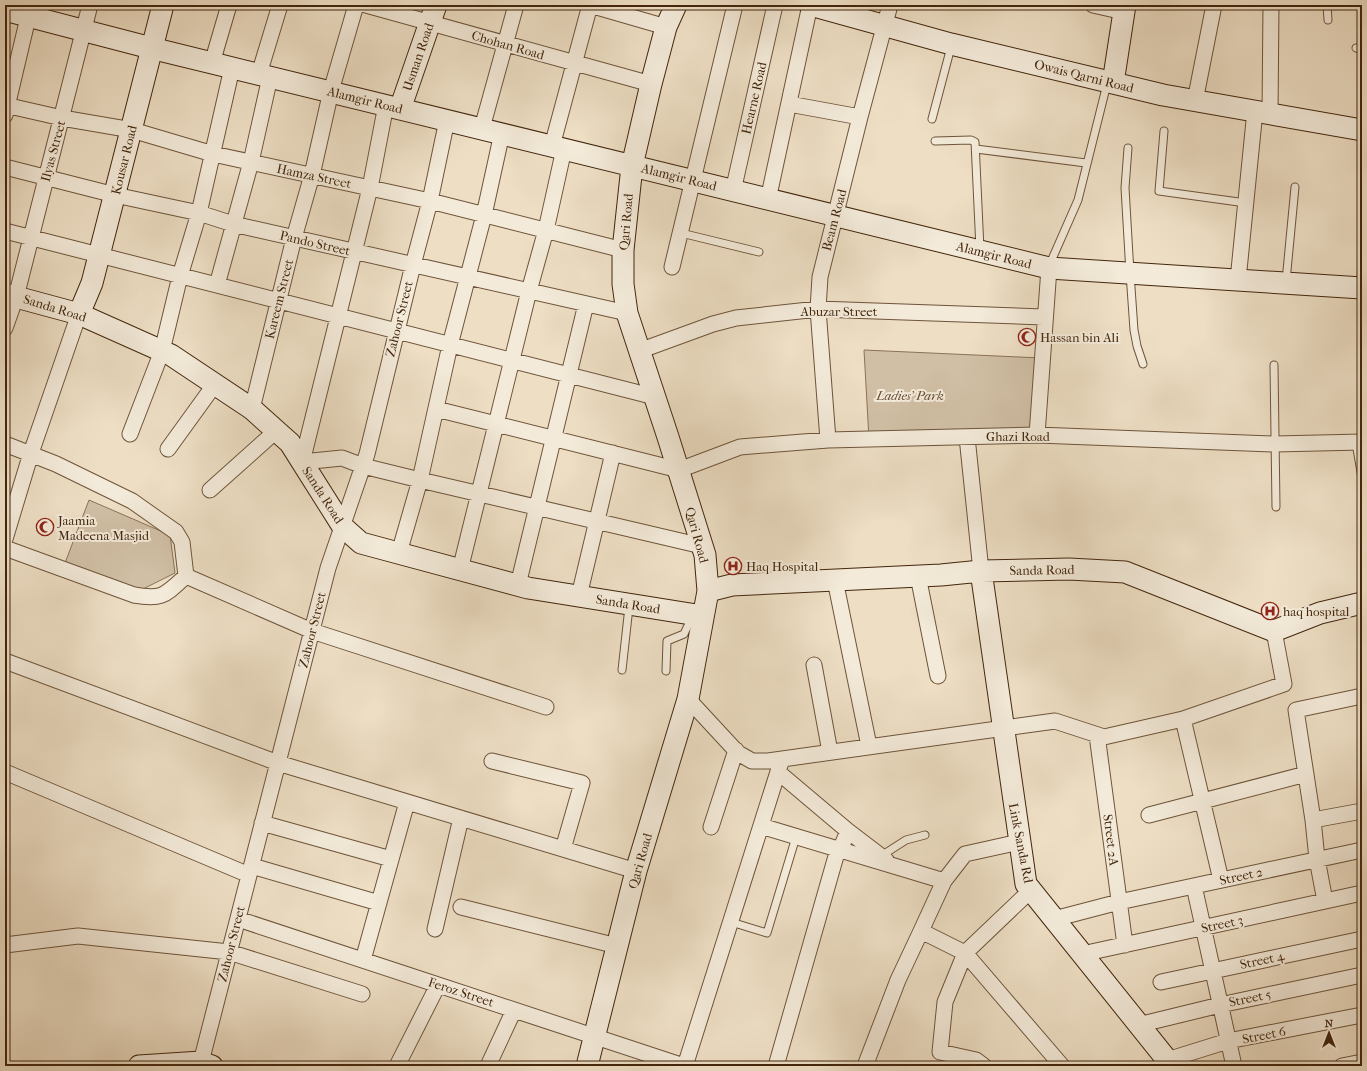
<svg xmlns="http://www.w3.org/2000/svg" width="1367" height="1071" viewBox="0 0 1367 1071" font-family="'IM FELL French Canon',serif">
  <rect width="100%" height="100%" fill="#eddec4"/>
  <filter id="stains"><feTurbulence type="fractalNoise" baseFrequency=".005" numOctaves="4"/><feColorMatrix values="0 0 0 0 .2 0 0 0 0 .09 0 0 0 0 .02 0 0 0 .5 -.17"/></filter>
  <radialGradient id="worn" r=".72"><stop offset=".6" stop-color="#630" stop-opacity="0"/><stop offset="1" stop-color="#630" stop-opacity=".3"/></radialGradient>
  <!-- green -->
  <path fill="#d0bfa5" stroke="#8a7258" d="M 864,350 L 1041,358 L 1037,435 L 869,439 Z
    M 89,500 L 170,535 L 175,573 L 141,590 L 65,563 Z"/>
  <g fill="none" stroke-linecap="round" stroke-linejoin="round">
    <defs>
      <path id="lane" d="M 1327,5 L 1328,20
        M 1356,48 L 1362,49
        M 932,119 L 951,47
        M 1164,131 L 1159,191 L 1246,203
        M 935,141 L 971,140 L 975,142 L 980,249
        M 1128,148 L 1125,188 L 1130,273 L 1134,330 L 1137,346 L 1143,364
        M 976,149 L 1086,163
        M 681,233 L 759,252
        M 1049,266 L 1078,200 L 1107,84
        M 1286,281 L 1295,187
        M 1361,286 L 1362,248
        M 1274,365 L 1276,507
        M 1356,443 L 1362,478
        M 622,670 L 629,607
        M 666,671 L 667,641 L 684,634 L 692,617
        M 881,856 L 906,840 L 925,835
        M 731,922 L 767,933 L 796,837"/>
      <path id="street" d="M 366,5 L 651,84
        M 590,5 L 666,27
        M 1093,5 L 1124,12
        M 212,63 L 229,5
        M 259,74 L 280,5
        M 1195,101 L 1214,5
        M 789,104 L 860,117
        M 5,105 L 62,118 L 132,130 L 213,154 L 430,201 L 623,250
        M 386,105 L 370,188 L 302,462 L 342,458 L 363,466 L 420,480 L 702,546
        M 1270,114 L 1271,5
        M 5,115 L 31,5
        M 482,128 L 516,5
        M 552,146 L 590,5
        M 5,167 L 115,195 L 199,213 L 233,224 L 627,313
        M 733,191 L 775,5
        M 768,200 L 810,5
        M 5,231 L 655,397
        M 672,267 L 735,5
        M 1238,280 L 1255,111
        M 217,285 L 251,162 L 270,77
        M 5,328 L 16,297 L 90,5
        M 639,351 L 713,324 L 736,318 L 818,309 L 1044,317
        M 252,409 L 294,238 L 312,175 L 331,91 L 356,5
        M 436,409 L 679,470 L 740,447 L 828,440 L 1037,435 L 1275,444 L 1362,442
        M 130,434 L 162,351 L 180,276 L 199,213 L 232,68
        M 1037,435 L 1049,268
        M 967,437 L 981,571
        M 828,440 L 818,309 L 820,277 L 860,117 L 890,5
        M 5,444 L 56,464 L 132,501 L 176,532 L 182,542 L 186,576 L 312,631 L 546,707
        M 168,449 L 215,384
        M 210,490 L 276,431
        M 5,539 L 31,453 L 79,314
        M 5,548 L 134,595 C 163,600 165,595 186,576
        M 399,553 L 420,480 L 450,345 L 484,215 L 502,133
        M 460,570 L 529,291 L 546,230 L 564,149
        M 918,576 L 938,676
        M 835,580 L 869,746
        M 518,585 L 586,304
        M 579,596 L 613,453
        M 5,661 L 278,763 L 636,871
        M 814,665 L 830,752
        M 688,699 L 738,753 L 752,761 L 768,761 L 1055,721 L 1104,737 L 1183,719 L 1284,684 L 1274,631
        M 1183,719 L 1221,880
        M 1097,735 L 1125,945
        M 492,761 L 582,783 L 563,849
        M 5,772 L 249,875
        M 778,772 L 848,831 L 840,850
        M 1149,815 L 1306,774
        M 1313,820 L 1362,811
        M 262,823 L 391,859
        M 761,826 L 944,881
        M 711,827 L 736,750
        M 848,831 L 886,860
        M 252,866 L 379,903
        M 1194,886 L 1234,1066
        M 1031,890 L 965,953 L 1062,1066
        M 1325,901 L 1317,859 L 1313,820 L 1296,710 L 1362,696
        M 461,907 L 617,946
        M 238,919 L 684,1066
        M 1054,919 L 1119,902 L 1362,850
        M 435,929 L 461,818
        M 921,931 L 965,953 L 945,1002 L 940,1052 L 976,1060 L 984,1066
        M 5,945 L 78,936 L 229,952 L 362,994
        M 1082,954 L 1362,893
        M 363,960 L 407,802
        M 1161,982 L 1362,939
        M 1138,1025 L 1220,1005 L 1362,975
        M 1160,1065 L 1167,1060 L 1228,1041 L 1362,1015
        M 200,1066 L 328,568 L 367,454 L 413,265 L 430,201 L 447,120
        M 397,1066 L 438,985
        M 488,1066 L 514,1010
        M 685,1066 L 782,759
        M 776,1066 L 838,849
        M 865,1066 L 898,980 L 921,931 L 944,881 L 965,854 L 1019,842
        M 1342,1066 L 1362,1062"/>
      <path id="secondary" d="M 810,5 L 951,44 L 1163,95 L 1362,130
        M 5,10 L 151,48 L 1049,268 L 1362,288
        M 1113,83 L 1125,5
        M 400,109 L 436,5
        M 5,294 L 79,314 L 171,355 L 252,409 L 290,443 L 343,527 L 361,543 L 528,588 L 703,616
        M 79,314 L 92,283 L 163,5
        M 981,571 L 1026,884 L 1172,1066
        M 708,591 L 732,585 L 941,575 L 981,571 L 1069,569 L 1125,572 L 1274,631 L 1320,613 L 1362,603
        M 139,1066 L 201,1062 L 212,1066
        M 587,1066 L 636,871 L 688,699 L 708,591 L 705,555 L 668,437 L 627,313 L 623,284 L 623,250 L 632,166 L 651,84 L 666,27 L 676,5"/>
    </defs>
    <!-- lane casing -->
    <use href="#lane" stroke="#6e543a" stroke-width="9"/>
    <!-- street casing -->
    <use href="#street" stroke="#6e543a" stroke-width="17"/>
    <!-- secondary casing -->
    <use href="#secondary" stroke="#43260c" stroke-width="23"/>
    <!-- lane -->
    <use href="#lane" stroke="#f3ead9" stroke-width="7"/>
    <!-- street -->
    <use href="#street" stroke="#f3ead9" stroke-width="15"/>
    <!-- secondary -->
    <use href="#secondary" stroke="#f3ead9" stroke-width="21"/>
  </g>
  <!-- icons -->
  <defs>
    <symbol id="mosque-ring" viewBox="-11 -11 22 22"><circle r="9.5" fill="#f3ead9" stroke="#8f2418" stroke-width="1.5"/><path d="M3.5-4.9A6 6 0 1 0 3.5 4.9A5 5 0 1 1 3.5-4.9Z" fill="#8f2418"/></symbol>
    <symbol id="hospital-ring" viewBox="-11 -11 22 22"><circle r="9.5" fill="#f3ead9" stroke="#8f2418" stroke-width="1.5"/><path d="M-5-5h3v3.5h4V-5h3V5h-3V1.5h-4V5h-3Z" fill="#8f2418"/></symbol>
  </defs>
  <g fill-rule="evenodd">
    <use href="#mosque-ring" x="1017" y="327" width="20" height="20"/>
    <use href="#mosque-ring" x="35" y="517" width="20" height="20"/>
    <use href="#hospital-ring" x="723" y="556" width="20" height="20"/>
    <use href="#hospital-ring" x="1260" y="601" width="20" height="20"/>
  </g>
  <g text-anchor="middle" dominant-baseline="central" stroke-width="4" stroke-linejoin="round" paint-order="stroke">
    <!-- street labels -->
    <g font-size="13" fill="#43260c" stroke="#f3ead9">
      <text transform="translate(508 45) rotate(16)">Chohan Road</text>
      <text transform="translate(418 57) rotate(-71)">Usman Road</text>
      <text transform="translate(1084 76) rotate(14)">Owais Qarni Road</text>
      <text transform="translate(754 98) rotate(-77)">Hearne Road</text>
      <text transform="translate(365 100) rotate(14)">Alamgir Road</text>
      <text transform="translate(53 151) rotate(-75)">Ilyas Street</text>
      <text transform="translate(124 160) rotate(-76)">Kousar Road</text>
      <text transform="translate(314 176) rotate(12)">Hamza Street</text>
      <text transform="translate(679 177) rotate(14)">Alamgir Road</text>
      <text transform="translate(834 220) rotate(-75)">Beam Road</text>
      <text transform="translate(626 222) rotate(-85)">Qari Road</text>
      <text transform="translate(315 243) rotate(13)">Pando Street</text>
      <text transform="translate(994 255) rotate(14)">Alamgir Road</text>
      <text transform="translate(279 299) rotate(-76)">Kareem Street</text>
      <text transform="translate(55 308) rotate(17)">Sanda Road</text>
      <text x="839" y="311">Abuzar Street</text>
      <text transform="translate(399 319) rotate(-76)">Zahoor Street</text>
      <text x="1018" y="436">Ghazi Road</text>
      <text transform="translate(323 495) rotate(57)">Sanda Road</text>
      <text transform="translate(697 535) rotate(75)">Qari Road</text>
      <text transform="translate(1042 570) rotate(-1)">Sanda Road</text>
      <text transform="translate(628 604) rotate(9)">Sanda Road</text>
      <text transform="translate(312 630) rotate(-76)">Zahoor Street</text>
      <text transform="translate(1111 840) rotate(83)">Street 2A</text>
      <text transform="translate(1021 843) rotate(79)">Link Sanda Rd</text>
      <text transform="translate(640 861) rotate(-74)">Qari Road</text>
      <text transform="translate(1241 876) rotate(-12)">Street 2</text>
      <text transform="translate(1222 924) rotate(-12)">Street 3</text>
      <text transform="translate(231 944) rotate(-76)">Zahoor Street</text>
      <text transform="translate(1262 960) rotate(-12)">Street 4</text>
      <text transform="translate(461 992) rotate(18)">Feroz Street</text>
      <text transform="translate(1250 998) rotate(-12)">Street 5</text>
      <text transform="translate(1264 1035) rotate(-11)">Street 6</text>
    </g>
    <!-- poi labels -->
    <g font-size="13" fill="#43260c" stroke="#f3ead9" text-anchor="start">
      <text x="1040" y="337">Hassan bin Ali</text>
      <text x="58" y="520">Jaamia<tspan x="58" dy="15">Madeena Masjid</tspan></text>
      <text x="746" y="566">Haq Hospital</text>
      <text x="1283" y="611">haq hospital</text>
    </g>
    <!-- park labels -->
    <g font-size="13" font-style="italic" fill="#664c32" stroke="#f3ead9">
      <text x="910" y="395">Ladies' Park</text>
    </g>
  </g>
  <!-- margin -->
  <rect width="1367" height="1071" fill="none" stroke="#eddec4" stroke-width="20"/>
  <rect x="6" y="6" width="1355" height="1059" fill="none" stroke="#43260c" stroke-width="2"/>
  <rect x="10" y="10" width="1347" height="1051" fill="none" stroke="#43260c"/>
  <!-- north arrow -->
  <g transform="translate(1329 1033)" stroke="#f3ead9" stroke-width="3" paint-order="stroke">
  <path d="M0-3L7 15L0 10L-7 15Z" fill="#43260c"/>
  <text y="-6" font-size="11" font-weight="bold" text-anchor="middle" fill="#43260c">N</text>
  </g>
  <rect width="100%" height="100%" filter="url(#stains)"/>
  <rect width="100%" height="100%" fill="url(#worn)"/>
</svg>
